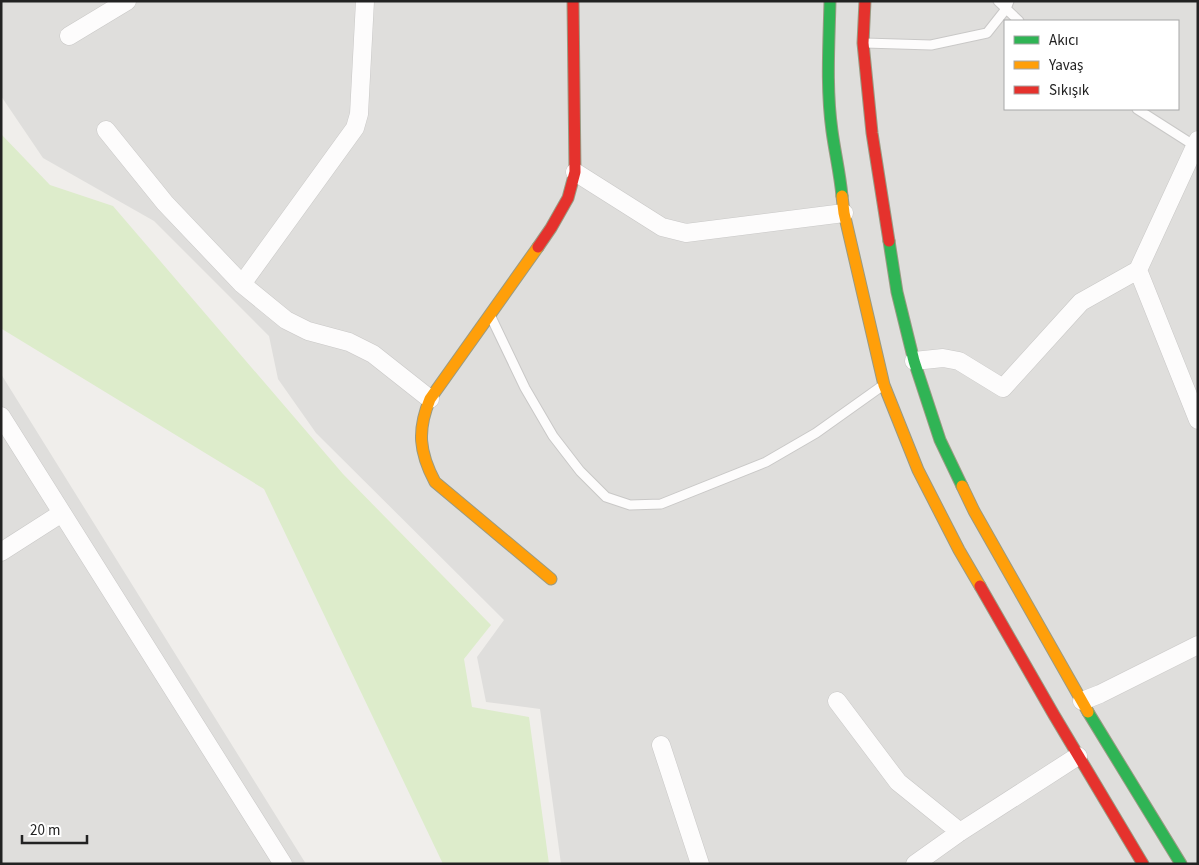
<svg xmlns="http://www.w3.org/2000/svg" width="1199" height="865" viewBox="0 0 1199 865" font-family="'Source Sans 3',sans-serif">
  <rect width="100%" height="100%" fill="#f0eeeb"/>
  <!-- residential -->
  <path fill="#dfdedc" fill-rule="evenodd" d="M 1,1 L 1198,1 L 1198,864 L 561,864 L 540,709 L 486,702 L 477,657 L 504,620 L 316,433 L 278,379 L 269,336 L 154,221 L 43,158 L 1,96 ZM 1005,21 L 1178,21 L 1178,109 L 1005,109 Z
    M 1,374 L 306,864 L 1,864 Z"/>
  <!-- grass -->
  <path fill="#ddeccb" d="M 1,134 L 50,185 L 113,206 L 343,474 L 491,625 L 464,659 L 472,707 L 529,717 L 549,864 L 443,864 L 264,489 L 2,329 Z"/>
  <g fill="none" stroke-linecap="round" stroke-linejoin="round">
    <defs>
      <path id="lane" d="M 998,1 L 1019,21
        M 865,43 L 931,45 L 987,33 L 1006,9 L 1009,1
        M 1137,109 L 1195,146
        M 491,317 L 525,388 L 553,436 L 580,471 L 606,497 L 630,505 L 661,504 L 766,462 L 816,433 L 882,386"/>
      <path id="street" d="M 69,36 L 127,1
        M 106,130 L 165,203 L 242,284 L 286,320 L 308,331 L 349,342 L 373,354 L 430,399
        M 575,172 L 662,227 L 686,233 L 844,213
        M 1138,270 L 1198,140
        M 242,284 L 355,128 L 359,114 L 365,1
        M 914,361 L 943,358 L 959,361 L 1003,388 L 1081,302 L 1138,270 L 1198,420
        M 1,416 L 283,864
        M 1,552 L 62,513
        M 837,701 L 898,782 L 960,832
        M 1082,701 L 1100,694 L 1198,645
        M 661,745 L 700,864
        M 915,864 L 960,832 L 1078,756"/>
      <path id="fast" d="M 830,1 C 829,44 826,88 832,131 C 835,153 840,174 842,196
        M 889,241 L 897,292 L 914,361 L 940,440 L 962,486
        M 1088,712 L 1181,864"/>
      <path id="slow" d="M 842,196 L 844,213 L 884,385 L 918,470 L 959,550 L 980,586
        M 538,247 L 430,399 C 417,430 419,452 435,482 L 551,579
        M 962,486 L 974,511 L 1088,712"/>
      <path id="jam" d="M 865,1 L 863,43 L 872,133 L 889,241
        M 538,247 L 551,228 L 568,198 L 575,172 L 573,1
        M 980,586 L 1054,715 L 1143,864"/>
    </defs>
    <!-- lane casing -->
    <use href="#lane" stroke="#c9c8c7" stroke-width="11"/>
    <!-- street casing -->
    <use href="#street" stroke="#c9c8c7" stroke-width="19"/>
    <!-- fast casing -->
    <use href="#fast" stroke="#999a82" stroke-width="13"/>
    <!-- slow casing -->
    <use href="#slow" stroke="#999a82" stroke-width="13"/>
    <!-- jam casing -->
    <use href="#jam" stroke="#999a82" stroke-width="13"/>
    <!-- lane -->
    <use href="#lane" stroke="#fdfcfc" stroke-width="9"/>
    <!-- street -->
    <use href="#street" stroke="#fdfcfc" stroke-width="18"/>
    <!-- fast -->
    <use href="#fast" stroke="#30b455" stroke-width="11"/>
    <!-- slow -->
    <use href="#slow" stroke="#ff9f0a" stroke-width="11"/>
    <!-- jam -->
    <use href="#jam" stroke="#e5322d" stroke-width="11"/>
  </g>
  <!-- border -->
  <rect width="1199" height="865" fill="none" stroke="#222222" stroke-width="5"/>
  <!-- legend -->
  <rect x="1004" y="20" width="175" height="90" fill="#ffffff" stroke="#a7a7a7"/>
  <rect x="1014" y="36" width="25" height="8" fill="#30b455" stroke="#a7a7a7"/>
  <text x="1049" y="45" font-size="15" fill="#222222">Akıcı</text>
  <rect x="1014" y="61" width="25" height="8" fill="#ff9f0a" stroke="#a7a7a7"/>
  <text x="1049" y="70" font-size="15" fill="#222222">Yavaş</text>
  <rect x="1014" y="86" width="25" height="8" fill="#e5322d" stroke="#a7a7a7"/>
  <text x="1049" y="95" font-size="15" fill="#222222">Sıkışık</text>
  <!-- scale -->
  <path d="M22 835v8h65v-8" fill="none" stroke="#222222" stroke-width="2.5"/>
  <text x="30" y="835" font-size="15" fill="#222222" stroke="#ffffff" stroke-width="4" paint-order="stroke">20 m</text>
</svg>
